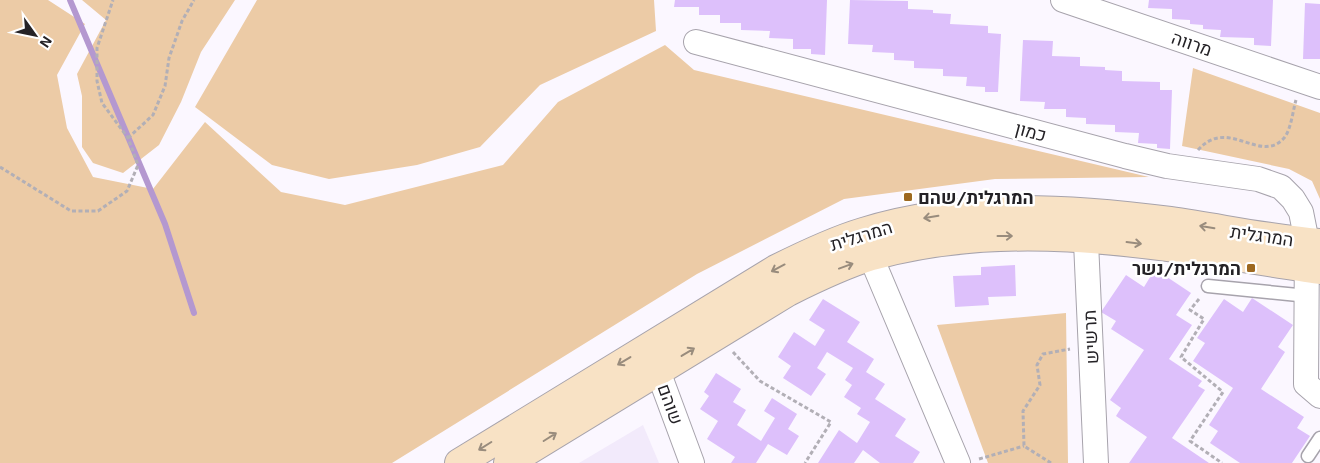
<svg xmlns="http://www.w3.org/2000/svg" width="1320" height="463" viewBox="0 0 1320 463" font-family="'Exo 2',Heebo,sans-serif">
  <rect width="100%" height="100%" fill="#fbf7ff"/>
  <!-- built -->
  <path fill="#f2eafb" d="M 643,425 L 659,463 L 579,463 Z"/>
  <!-- green -->
  <path fill="#eccba6" d="M 0,0 L 48,0 L 85,24 L 57,75 L 67,128 L 93,177 L 153,189 L 205,122 L 281,192 L 345,205 L 503,165 L 558,102 L 665,45 L 694,70 L 1149,177 L 995,179 L 844,199 L 697,274 L 392,463 L 0,463 Z
    M 82,0 L 235,0 L 201,52 L 181,102 L 159,145 L 123,173 L 93,163 L 82,147 L 82,96 L 77,74 L 106,20 Z
    M 257,0 L 654,0 L 656,31 L 540,85 L 480,147 L 417,165 L 329,179 L 272,165 L 195,107 Z
    M 1193,68 L 1320,113 L 1320,199 L 1312,181 L 1289,169 L 1182,146 Z
    M 1066,313 L 1068,463 L 988,463 L 937,325 Z"/>
  <g fill="none" stroke-linecap="round" stroke-linejoin="round">
    <!-- stream -->
    <path stroke="#b498d0" stroke-width="6" d="M 70,0 L 165,224 L 194,313"/>
  </g>
  <!-- building -->
  <path fill="#ddc0fb" d="M 675,0 L 827,0 L 825,55 L 811,54 L 811,49 L 793,49 L 793,39 L 769,38 L 770,31 L 741,30 L 741,23 L 720,23 L 720,15 L 699,15 L 699,7 L 674,7 Z
    M 850,0 L 908,1 L 908,9 L 933,10 L 933,13 L 951,14 L 950,24 L 988,26 L 988,33 L 1001,34 L 998,92 L 985,92 L 985,87 L 966,86 L 967,77 L 943,76 L 943,69 L 914,68 L 914,61 L 894,60 L 894,53 L 872,52 L 873,45 L 848,44 Z
    M 1149,0 L 1273,0 L 1271,46 L 1254,45 L 1254,38 L 1220,37 L 1221,30 L 1203,29 L 1203,25 L 1190,24 L 1190,20 L 1172,19 L 1172,9 L 1148,8 Z
    M 1305,3 L 1320,4 L 1320,59 L 1303,59 Z
    M 1023,40 L 1053,41 L 1052,56 L 1080,57 L 1080,66 L 1105,67 L 1105,70 L 1122,71 L 1122,81 L 1160,82 L 1160,90 L 1172,90 L 1170,149 L 1157,148 L 1157,144 L 1138,143 L 1139,133 L 1115,132 L 1115,125 L 1086,124 L 1086,118 L 1066,117 L 1066,109 L 1044,109 L 1045,102 L 1020,101 Z
    M 1015,265 L 1016,296 L 988,297 L 989,305 L 955,307 L 953,276 L 981,275 L 981,267 Z
    M 1155,269 L 1191,293 L 1176,315 L 1192,325 L 1169,359 L 1202,381 L 1198,386 L 1205,390 L 1172,438 L 1209,463 L 1129,463 L 1147,437 L 1116,416 L 1121,408 L 1110,400 L 1144,350 L 1111,329 L 1116,321 L 1101,312 L 1126,275 L 1144,287 Z
    M 1252,298 L 1293,325 L 1278,347 L 1285,352 L 1261,389 L 1304,417 L 1297,428 L 1310,436 L 1292,463 L 1240,463 L 1210,443 L 1218,431 L 1209,425 L 1233,388 L 1193,361 L 1205,343 L 1197,338 L 1224,299 L 1243,312 Z
    M 823,299 L 860,322 L 847,342 L 874,359 L 866,372 L 885,384 L 875,399 L 906,419 L 895,436 L 920,452 L 913,463 L 880,463 L 863,450 L 854,463 L 818,463 L 839,430 L 857,443 L 870,422 L 857,414 L 861,408 L 844,397 L 852,385 L 845,380 L 853,368 L 827,352 L 817,368 L 826,374 L 811,396 L 783,378 L 791,366 L 778,357 L 794,332 L 815,346 L 825,330 L 809,320 Z
    M 716,373 L 741,389 L 733,402 L 746,410 L 737,425 L 761,441 L 775,418 L 764,411 L 772,398 L 797,414 L 788,429 L 799,436 L 787,455 L 768,444 L 756,463 L 731,463 L 735,457 L 707,439 L 718,421 L 700,409 L 709,396 L 704,392 Z"/>
  <g fill="none" stroke-linecap="round" stroke-linejoin="round">
    <defs>
      <path id="lane" d="M 1208,286 L 1308,296
        M 1308,456 L 1320,438"/>
      <path id="street" d="M 1063,0 L 1320,87
        M 696,42 L 1125,156 L 1167,166 L 1258,179 L 1281,187 L 1293,199 L 1301,212 L 1307,242 L 1306,384 L 1320,396
        M 1085,220 L 1096,463
        M 865,238 L 871,257 L 958,463
        M 652,355 L 692,463"/>
      <path id="secondary" d="M 459,463 L 776,269 C 804,255 833,241 863,232 C 962,201 1069,208 1170,221 C 1220,228 1270,239 1320,243
        M 508,463 L 788,292 C 816,278 843,265 872,256 C 1020,215 1172,248 1320,270"/>
    </defs>
    <!-- lane casing -->
    <use href="#lane" stroke="#a7a3ac" stroke-width="15"/>
    <!-- street casing -->
    <use href="#street" stroke="#a7a3ac" stroke-width="26"/>
    <!-- secondary casing -->
    <use href="#secondary" stroke="#a7a3ac" stroke-width="30"/>
    <!-- path -->
    <path stroke="#b2afb6" stroke-width="3" stroke-dasharray="4 2.5" stroke-linecap="butt" d="M 128,138 L 153,115 L 165,86 L 169,58 L 182,21 L 194,0
      M 1198,150 C 1228,116 1260,165 1284,138 C 1291,130 1293,110 1296,100
      M 0,167 L 71,211 L 98,211 L 127,191 L 138,165 L 128,138 L 102,103 L 97,81 L 97,48 L 113,0
      M 1199,299 L 1190,310 L 1204,319 L 1181,357 L 1223,392 L 1190,441 L 1222,463
      M 733,352 L 760,381 L 831,422 L 805,463
      M 979,459 L 1024,446
      M 1051,463 L 1024,446 L 1023,411 L 1040,385 L 1037,365 L 1043,354 L 1070,349"/>
    <!-- lane -->
    <use href="#lane" stroke="#fff" stroke-width="12"/>
    <!-- street -->
    <use href="#street" stroke="#fff" stroke-width="24"/>
    <!-- secondary -->
    <use href="#secondary" stroke="#f8e2c5" stroke-width="28"/>
  </g>
  <!-- one-way arrows -->
  <defs><path id="oneway-shaft" d="M-6 0H5M1.5-3L5.5 0L1.5 3" fill="none" stroke-width="1.6" stroke-linecap="round" stroke-linejoin="round" transform="scale(1.25)"/></defs>
  <g stroke="#998c7d">
    <use href="#oneway-shaft" transform="translate(931 217) rotate(171)"/>
    <use href="#oneway-shaft" transform="translate(1207 227) rotate(-171)"/>
    <use href="#oneway-shaft" transform="translate(1005 236)"/>
    <use href="#oneway-shaft" transform="translate(1134 243) rotate(7)"/>
    <use href="#oneway-shaft" transform="translate(846 266) rotate(-20)"/>
    <use href="#oneway-shaft" transform="translate(778 268) rotate(152)"/>
    <use href="#oneway-shaft" transform="translate(688 352) rotate(-31)"/>
    <use href="#oneway-shaft" transform="translate(624 361) rotate(149)"/>
    <use href="#oneway-shaft" transform="translate(550 437) rotate(-32)"/>
    <use href="#oneway-shaft" transform="translate(485 446) rotate(148)"/>
  </g>
  <!-- markers -->
  <g fill="#9d6820" stroke="#fff" stroke-width="2">
    <rect x="903" y="192" width="10" height="10" rx="2.5"/>
    <rect x="1246" y="263" width="10" height="10" rx="2.5"/>
  </g>
  <g text-anchor="middle" dominant-baseline="central" stroke-width="5" stroke-linejoin="round" paint-order="stroke">
    <!-- street labels -->
    <g font-size="18" fill="#242226" stroke="#fff">
      <text transform="translate(1192 43) rotate(19)">מרווה</text>
      <text transform="translate(1031 131) rotate(15)">כמון</text>
      <text transform="translate(861 235) rotate(-17)">המרגלית</text>
      <text transform="translate(1262 235) rotate(8)">המרגלית</text>
      <text transform="translate(1090 337) rotate(-93)">תרשיש</text>
      <text transform="translate(671 404) rotate(70)">שוהם</text>
    </g>
    <!-- poi labels -->
    <g font-size="18" font-weight="bold" fill="#242226" stroke="#fff" text-anchor="start">
      <text x="918" y="197">המרגלית/שהם</text>
      <text x="1241" y="268" text-anchor="end">המרגלית/נשר</text>
    </g>
  </g>
  <!-- north arrow -->
  <g transform="translate(35 35) rotate(123)" stroke="#ffffff" stroke-width="4" paint-order="stroke">
  <path d="M0-4L9 19L0 12L-9 19Z" fill="#242226"/>
  <text y="-8" font-size="14" font-weight="bold" text-anchor="middle" fill="#242226">N</text>
  </g>
</svg>
